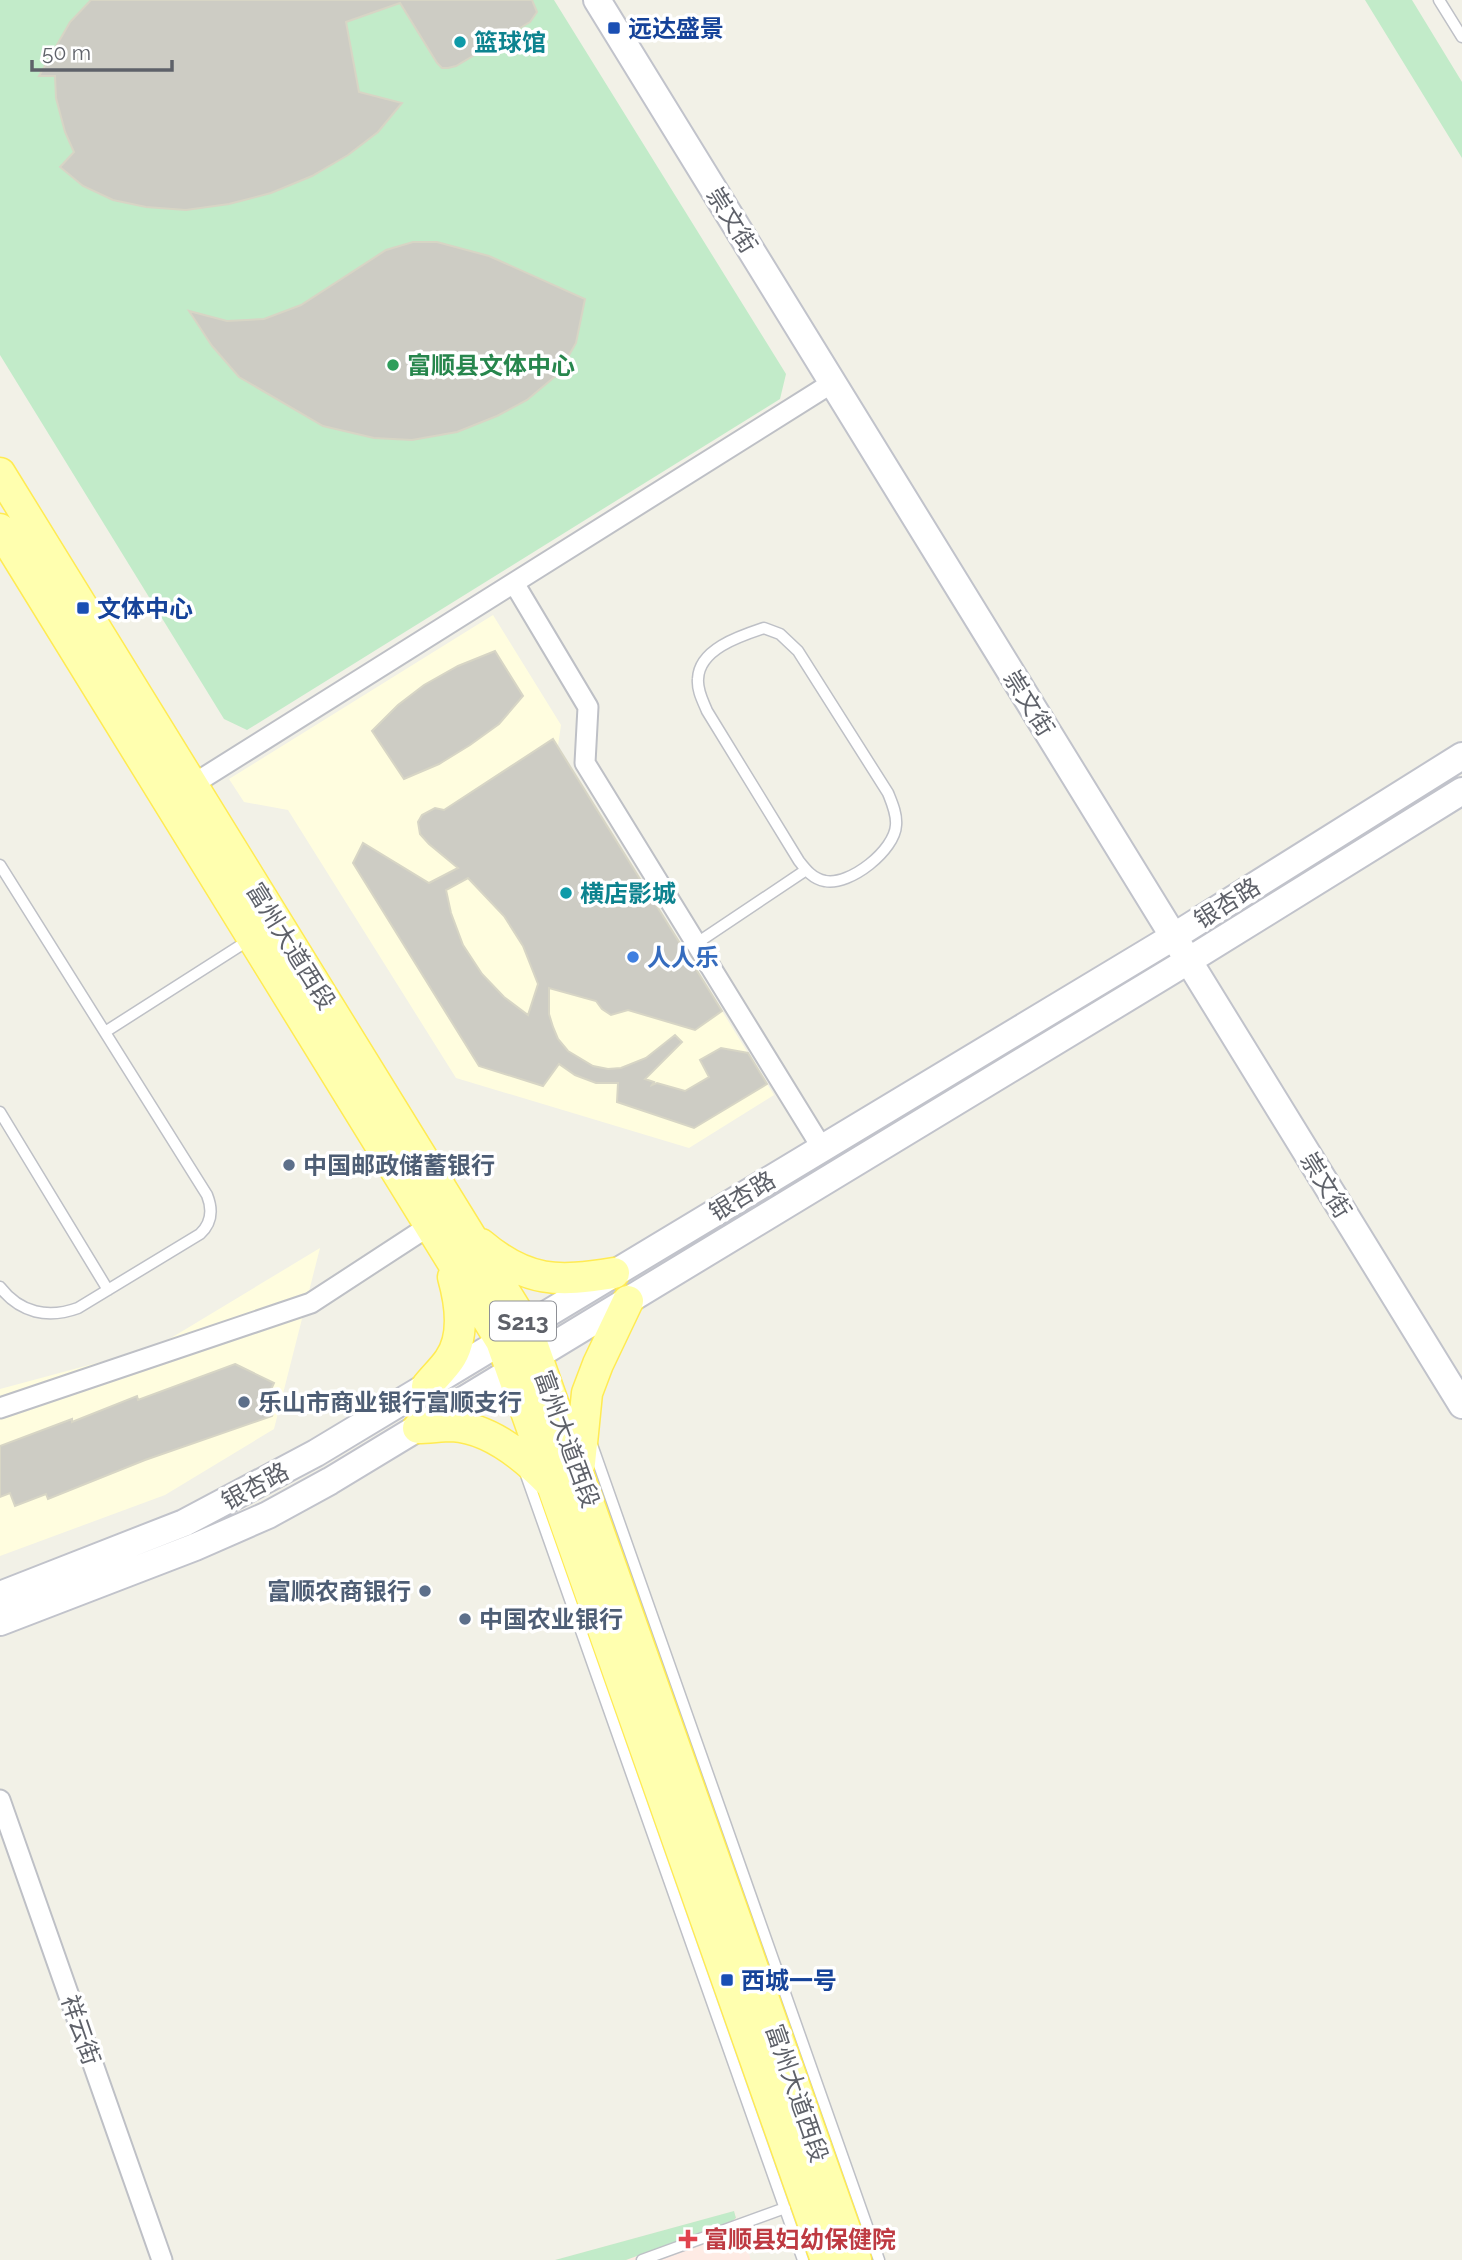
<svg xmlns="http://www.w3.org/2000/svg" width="1462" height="2260" viewBox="0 0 1462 2260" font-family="Raleway,'Noto Sans SC',sans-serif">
  <rect width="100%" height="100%" fill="#f2f1e7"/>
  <!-- commercial -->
  <path fill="#fffddf" d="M 493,615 L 561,725 L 558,746 L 774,1095 L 689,1148 L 456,1078 L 288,810 L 244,802 L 229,779 Z
    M 320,1248 L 274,1429 L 165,1495 L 0,1556 L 0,1389 L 156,1347 Z"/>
  <!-- medical -->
  <path fill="#feebe4" d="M 734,2211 L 751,2260 L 555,2260 Z"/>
  <!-- green -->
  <path fill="#c2ebc9" d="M 0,0 L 554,0 L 786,374 L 780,399 L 247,730 L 224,719 L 0,355 Z
    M 1365,0 L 1412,0 L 1462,82 L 1462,158 Z
    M 734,2211 L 736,2218 L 731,2222 L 626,2260 L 555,2260 Z"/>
  <!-- building -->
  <path fill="#cdccc4" stroke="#d7d5c5" stroke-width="2" fill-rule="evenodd" d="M 91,0 L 532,0 L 537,12 L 530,22 L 456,66 L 448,68 L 442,68 L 437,63 L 400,3 L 346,22 L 359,92 L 402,103 L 378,132 L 348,155 L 312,176 L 271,193 L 229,204 L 186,210 L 146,207 L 113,200 L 83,186 L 60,167 L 74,152 L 65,132 L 56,98 L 55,76 L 39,76 L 70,22 Z
    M 413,242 L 437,242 L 489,256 L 585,299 L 576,343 L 558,374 L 527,400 L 497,416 L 457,432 L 412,440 L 374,438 L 323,426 L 239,377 L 212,346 L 189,311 L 227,321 L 264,319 L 301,305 L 386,250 Z
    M 495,651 L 523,696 L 499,724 L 470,745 L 439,764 L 404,779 L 372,731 L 398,705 L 424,685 L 458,666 Z
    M 553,739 L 722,1011 L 695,1030 L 628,1010 L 611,1015 L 602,1009 L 596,1001 L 549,988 L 549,1014 L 553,1027 L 558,1039 L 568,1051 L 593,1066 L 608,1069 L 621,1068 L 646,1058 L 675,1035 L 682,1042 L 645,1079 L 654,1082 L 652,1085 L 657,1083 L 685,1091 L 709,1077 L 700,1060 L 721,1048 L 748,1053 L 767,1084 L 694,1128 L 617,1102 L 618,1083 L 596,1083 L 575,1075 L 559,1064 L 543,1086 L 479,1066 L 353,863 L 363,843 L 429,883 L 458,868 L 429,844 L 420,834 L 418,822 L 422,815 L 435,808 L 444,810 ZM 468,878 L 504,916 L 523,946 L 538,984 L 528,1015 L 504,997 L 482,974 L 463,945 L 451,913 L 446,890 Z
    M 235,1364 L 274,1383 L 268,1396 L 278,1400 L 272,1416 L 145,1460 L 48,1499 L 46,1494 L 15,1506 L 10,1493 L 0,1497 L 0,1446 L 72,1419 L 72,1422 L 137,1396 L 138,1400 Z"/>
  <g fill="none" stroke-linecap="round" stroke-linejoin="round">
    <defs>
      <path id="lane" d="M 1439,0 L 1462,37
        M 764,628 L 780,634 L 798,651 L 888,793 C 892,803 897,814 896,825 C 895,850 850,886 825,881 C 813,879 806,870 799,861 L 707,711 C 703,701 697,691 698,679 C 699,649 740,636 764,628 Z
        M 0,865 L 207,1195 C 213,1210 212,1223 200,1234 L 78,1308 C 48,1319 20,1313 0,1287
        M 697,943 L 806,870
        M 105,1032 L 249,940
        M 0,1112 L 108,1290
        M 592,1445 L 879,2260
        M 525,1472 L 803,2260
        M 642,2260 L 785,2208"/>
      <path id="street" d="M 514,583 L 588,707 L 585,763 L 822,1148
        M 192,785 L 832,383
        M 0,1408 L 311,1303 L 429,1226
        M 0,1800 L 162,2260"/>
      <path id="secondary" d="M 597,0 L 1462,1405
        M 0,1595 L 184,1523 L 316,1453 L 1173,937 L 1462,756
        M 0,1622 L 195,1547 L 268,1515 L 330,1481 L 1188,961 L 1462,791"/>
      <path id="primary" d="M 0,473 L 526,1326 L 856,2260
        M 0,529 L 501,1341 L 826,2260
        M 481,1244 C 527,1283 558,1282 614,1273
        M 427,1386 C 434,1377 443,1369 449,1360 C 466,1336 460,1302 453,1277
        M 418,1428 C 429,1428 441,1426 452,1426 C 490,1428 525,1457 551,1484
        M 580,1463 L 587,1393 L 598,1364 L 628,1301"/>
    </defs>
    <!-- lane casing -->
    <use href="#lane" stroke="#bec0c6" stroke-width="13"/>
    <!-- street casing -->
    <use href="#street" stroke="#bec0c6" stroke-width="23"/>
    <!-- secondary casing -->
    <use href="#secondary" stroke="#c1c3cb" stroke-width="30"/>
    <!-- primary casing -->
    <use href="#primary" stroke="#ffeb53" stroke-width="33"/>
    <!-- lane -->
    <use href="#lane" stroke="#fff" stroke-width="10"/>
    <!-- street -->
    <use href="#street" stroke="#fff" stroke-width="19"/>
    <!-- secondary -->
    <use href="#secondary" stroke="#fff" stroke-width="26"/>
    <!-- primary -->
    <use href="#primary" stroke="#ffffaf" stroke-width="30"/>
  </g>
  <!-- markers -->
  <g fill="#1a4fb4" stroke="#fff" stroke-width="2.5">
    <rect x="607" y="21" width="14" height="14" rx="3.5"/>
    <rect x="76" y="601" width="14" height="14" rx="3.5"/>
    <rect x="720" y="1973" width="14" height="14" rx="3.5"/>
  </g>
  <g fill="#0f9aa8" stroke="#fff" stroke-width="2.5">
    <circle cx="460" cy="42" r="7"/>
    <circle cx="566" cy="893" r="7"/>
  </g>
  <circle fill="#2e9e5b" stroke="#fff" stroke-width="2.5" cx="393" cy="365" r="7"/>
  <circle fill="#3f7fe0" stroke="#fff" stroke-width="2.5" cx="633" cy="957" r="7"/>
  <g fill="#5c6f8a" stroke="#fff" stroke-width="2.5">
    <circle cx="289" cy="1165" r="7"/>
    <circle cx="244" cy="1402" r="7"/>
    <circle cx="425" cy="1591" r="7"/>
    <circle cx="465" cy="1619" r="7"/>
  </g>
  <path fill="#e0444e" stroke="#fff" stroke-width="2.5" d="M684.5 2228.5h7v7h7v7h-7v7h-7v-7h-7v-7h7z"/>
  <g text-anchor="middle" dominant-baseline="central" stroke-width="7" stroke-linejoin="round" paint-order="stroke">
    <!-- shield labels -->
    <rect fill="#fff" stroke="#8e9096" stroke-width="2" x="490" y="1301.5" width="66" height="39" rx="5"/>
    <g font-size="23" font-weight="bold" fill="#5e6169">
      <text x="523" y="1321">S213</text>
    </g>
    <!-- transit labels -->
    <g font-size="24" font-weight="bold" fill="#164399" stroke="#fff" text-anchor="start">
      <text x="628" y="28">远达盛景</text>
      <text x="97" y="608">文体中心</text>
      <text x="741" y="1980">西城一号</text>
    </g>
    <!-- culture labels -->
    <g font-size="24" font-weight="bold" fill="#0d838f" stroke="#fff" text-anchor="start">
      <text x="474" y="42">篮球馆</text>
      <text x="580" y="893">横店影城</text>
    </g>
    <!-- street labels -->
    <g font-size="24" fill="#5e6169" stroke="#fff">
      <text transform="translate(732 220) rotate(58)">崇文街</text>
      <text transform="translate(1029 703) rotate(58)">崇文街</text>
      <text transform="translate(1227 903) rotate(-32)">银杏路</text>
      <text transform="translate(291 946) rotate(58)">富州大道西段</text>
      <text transform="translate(1326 1185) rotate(58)">崇文街</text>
      <text transform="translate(742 1196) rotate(-31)">银杏路</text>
      <text transform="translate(567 1439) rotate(70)">富州大道西段</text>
      <text transform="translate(255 1486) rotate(-28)">银杏路</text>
      <text transform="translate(81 2030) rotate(71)">祥云街</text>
      <text transform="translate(797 2093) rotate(71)">富州大道西段</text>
    </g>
    <!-- leisure labels -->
    <g font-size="24" font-weight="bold" fill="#27864d" stroke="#fff" text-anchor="start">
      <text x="407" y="365">富顺县文体中心</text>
    </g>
    <!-- shop labels -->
    <g font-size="24" font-weight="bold" fill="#366cbe" stroke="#fff" text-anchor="start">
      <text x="647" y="957">人人乐</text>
    </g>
    <!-- service labels -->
    <g font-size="24" font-weight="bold" fill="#4e5e75" stroke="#fff" text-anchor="start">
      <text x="303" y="1165">中国邮政储蓄银行</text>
      <text x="258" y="1402">乐山市商业银行富顺支行</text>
      <text x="411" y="1591" text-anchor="end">富顺农商银行</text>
      <text x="479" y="1619">中国农业银行</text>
    </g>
    <!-- health labels -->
    <g font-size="24" font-weight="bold" fill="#be3a42" stroke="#fff" text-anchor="start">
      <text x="704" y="2239">富顺县妇幼保健院</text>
    </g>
  </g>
  <!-- scale -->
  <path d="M32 60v10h140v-10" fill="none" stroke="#5e6169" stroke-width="3.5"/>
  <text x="42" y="60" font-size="21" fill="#5e6169" stroke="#ffffff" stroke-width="5" paint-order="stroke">50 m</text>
</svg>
